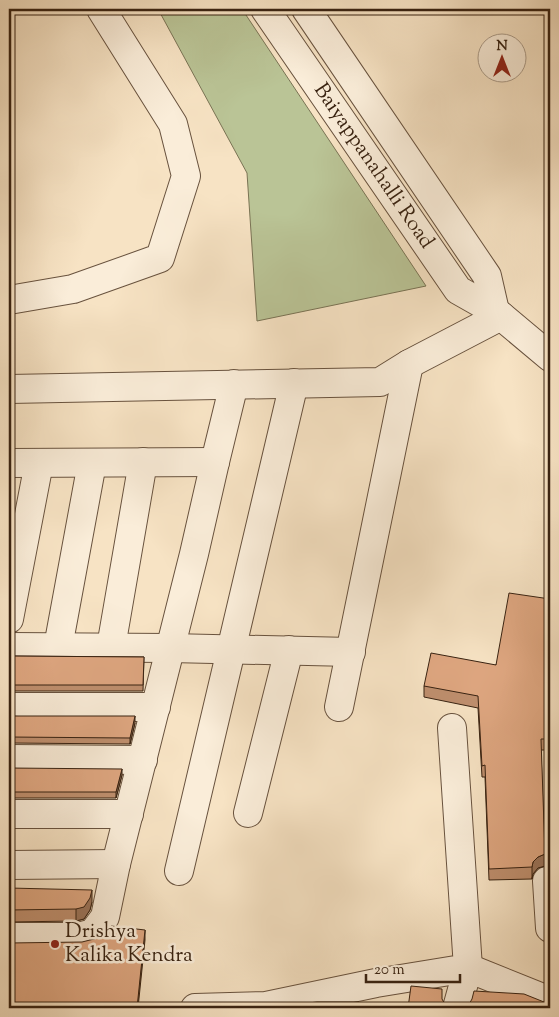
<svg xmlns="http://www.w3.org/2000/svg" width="559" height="1017" viewBox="0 0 559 1017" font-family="'Sorts Mill Goudy',serif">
  <rect width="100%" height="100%" fill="#f7e3c4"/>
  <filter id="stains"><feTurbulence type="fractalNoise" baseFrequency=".004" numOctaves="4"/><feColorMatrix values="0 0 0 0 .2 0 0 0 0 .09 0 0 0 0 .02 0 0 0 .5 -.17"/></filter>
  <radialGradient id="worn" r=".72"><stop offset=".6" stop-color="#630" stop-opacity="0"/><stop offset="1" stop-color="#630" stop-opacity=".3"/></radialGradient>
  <!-- green -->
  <path fill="#bac496" stroke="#797354" d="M 158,9 L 242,9 L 426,286 L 257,321 L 247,173 Z"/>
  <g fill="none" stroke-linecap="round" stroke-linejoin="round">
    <defs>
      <g id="minor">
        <path id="s1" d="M 265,9 L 458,290 L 495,311 L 550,357"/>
        <path d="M 306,9 L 487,276 L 495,311"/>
        <path d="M 9,300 L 73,289 L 160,258 L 186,176 L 173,124 L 101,9"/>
        <path d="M 9,389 L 380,382 L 409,364 L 501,316"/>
        <path d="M 9,463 L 215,462"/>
        <path d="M 9,619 L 39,463"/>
        <path d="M 9,647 L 170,648 L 351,652"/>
        <path d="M 58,647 L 92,463"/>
        <path d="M 111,647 L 143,462"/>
        <path d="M 9,707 L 156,707"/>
        <path d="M 339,707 L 409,364"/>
        <path d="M 9,759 L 143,760"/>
        <path d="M 248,813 L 289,650"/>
        <path d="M 9,814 L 129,814"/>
        <path d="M 9,865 L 116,864"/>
        <path d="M 179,871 L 294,383"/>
        <path d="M 547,881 L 550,928"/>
        <path d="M 9,937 L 78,937 L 93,933 L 105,917 L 116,864 L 194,554 L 215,462 L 234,384"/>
        <path d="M 195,1008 L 266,1006 L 376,983 L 468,968 L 452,728"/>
        <path d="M 457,1008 L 468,968 L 550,1001"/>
      </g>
    </defs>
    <!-- minor casing -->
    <use href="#minor" stroke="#68523e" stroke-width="30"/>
    <!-- minor -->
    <use href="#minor" stroke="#faedd9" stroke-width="28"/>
  </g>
  <!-- wall -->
  <path fill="#bf8f6e" stroke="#382211" d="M 550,599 L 550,750 L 541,750 L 545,866 L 538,868 L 533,874 L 532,879 L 489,880 L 485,777 L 482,777 L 478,708 L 424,697 L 424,686 L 496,665 Z
    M 9,656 L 144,657 L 143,691 L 9,691 Z
    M 9,716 L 135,723 L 130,744 L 9,743 Z
    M 9,768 L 122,775 L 116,798 L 9,798 Z
    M 9,888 L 92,902 L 90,910 L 84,919 L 76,921 L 9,922 Z"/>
  <!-- shaded-wall -->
  <path fill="#9b745a" stroke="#382211" d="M 135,716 L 135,723 L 130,744 L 130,738 Z
    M 122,769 L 122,775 L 116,798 L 116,792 Z
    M 545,854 L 545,866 L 538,868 L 533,874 L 532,879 L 532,867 L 533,862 L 538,857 Z
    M 92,890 L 92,902 L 90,910 L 84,919 L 76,921 L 76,909 Z
    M 145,930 L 145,940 L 138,1008 L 137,1008 Z"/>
  <!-- building -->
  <path fill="#dea680" stroke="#382211" d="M 509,593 L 550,599 L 550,739 L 541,739 L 545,854 L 538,857 L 533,862 L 532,867 L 489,869 L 485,765 L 482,766 L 478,696 L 424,686 L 431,653 L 496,665 Z
    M 9,656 L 144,657 L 143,685 L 9,685 Z
    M 9,716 L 135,716 L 130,738 L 9,737 Z
    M 9,768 L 122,769 L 116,792 L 9,792 Z
    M 9,888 L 92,890 L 90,898 L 84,907 L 76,909 L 9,910 Z
    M 111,926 L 145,930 L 137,1008 L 9,1008 L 9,943 L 82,942 L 98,938 L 105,933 Z
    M 411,986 L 442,989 L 442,999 L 446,1006 L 450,1008 L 408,1008 Z
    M 474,991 L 524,994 L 544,1002 L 550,1003 L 550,1008 L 464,1008 L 468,1006 L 472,999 Z
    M 317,1002 L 359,1002 L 359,1008 L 308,1008 L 308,1003 Z"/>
  <!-- markers -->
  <circle fill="#8f2418" stroke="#faedd9" stroke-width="2" cx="55" cy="944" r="5"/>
  <g text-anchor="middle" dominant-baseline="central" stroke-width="5" stroke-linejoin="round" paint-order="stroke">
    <!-- street labels -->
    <g font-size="21" fill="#382211" stroke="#faedd9">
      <text stroke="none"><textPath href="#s1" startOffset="191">Baiyappanahalli Road</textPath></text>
    </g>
    <!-- poi labels -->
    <g font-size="21" fill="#382211" stroke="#faedd9" text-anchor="start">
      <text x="65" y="932">Drishya<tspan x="65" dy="24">Kalika Kendra</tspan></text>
    </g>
  </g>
  <!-- margin -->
  <rect width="559" height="1017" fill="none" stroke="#f7e3c4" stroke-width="30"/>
  <rect x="10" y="10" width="539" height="997" fill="none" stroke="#382211" stroke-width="2.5"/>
  <rect x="15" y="15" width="529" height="987" fill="none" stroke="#382211"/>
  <!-- north arrow -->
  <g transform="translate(502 58)"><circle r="24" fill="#faedd9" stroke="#ac9c89"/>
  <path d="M0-4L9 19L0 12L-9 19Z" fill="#8f2418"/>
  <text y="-8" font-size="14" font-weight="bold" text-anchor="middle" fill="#382211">N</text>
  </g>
  <!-- scale -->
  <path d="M366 974v8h94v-8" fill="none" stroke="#382211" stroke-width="2.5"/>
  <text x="374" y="974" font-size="15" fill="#382211" stroke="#faedd9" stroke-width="4" paint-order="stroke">20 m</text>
  <rect width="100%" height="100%" filter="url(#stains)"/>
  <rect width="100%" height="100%" fill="url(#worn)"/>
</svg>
